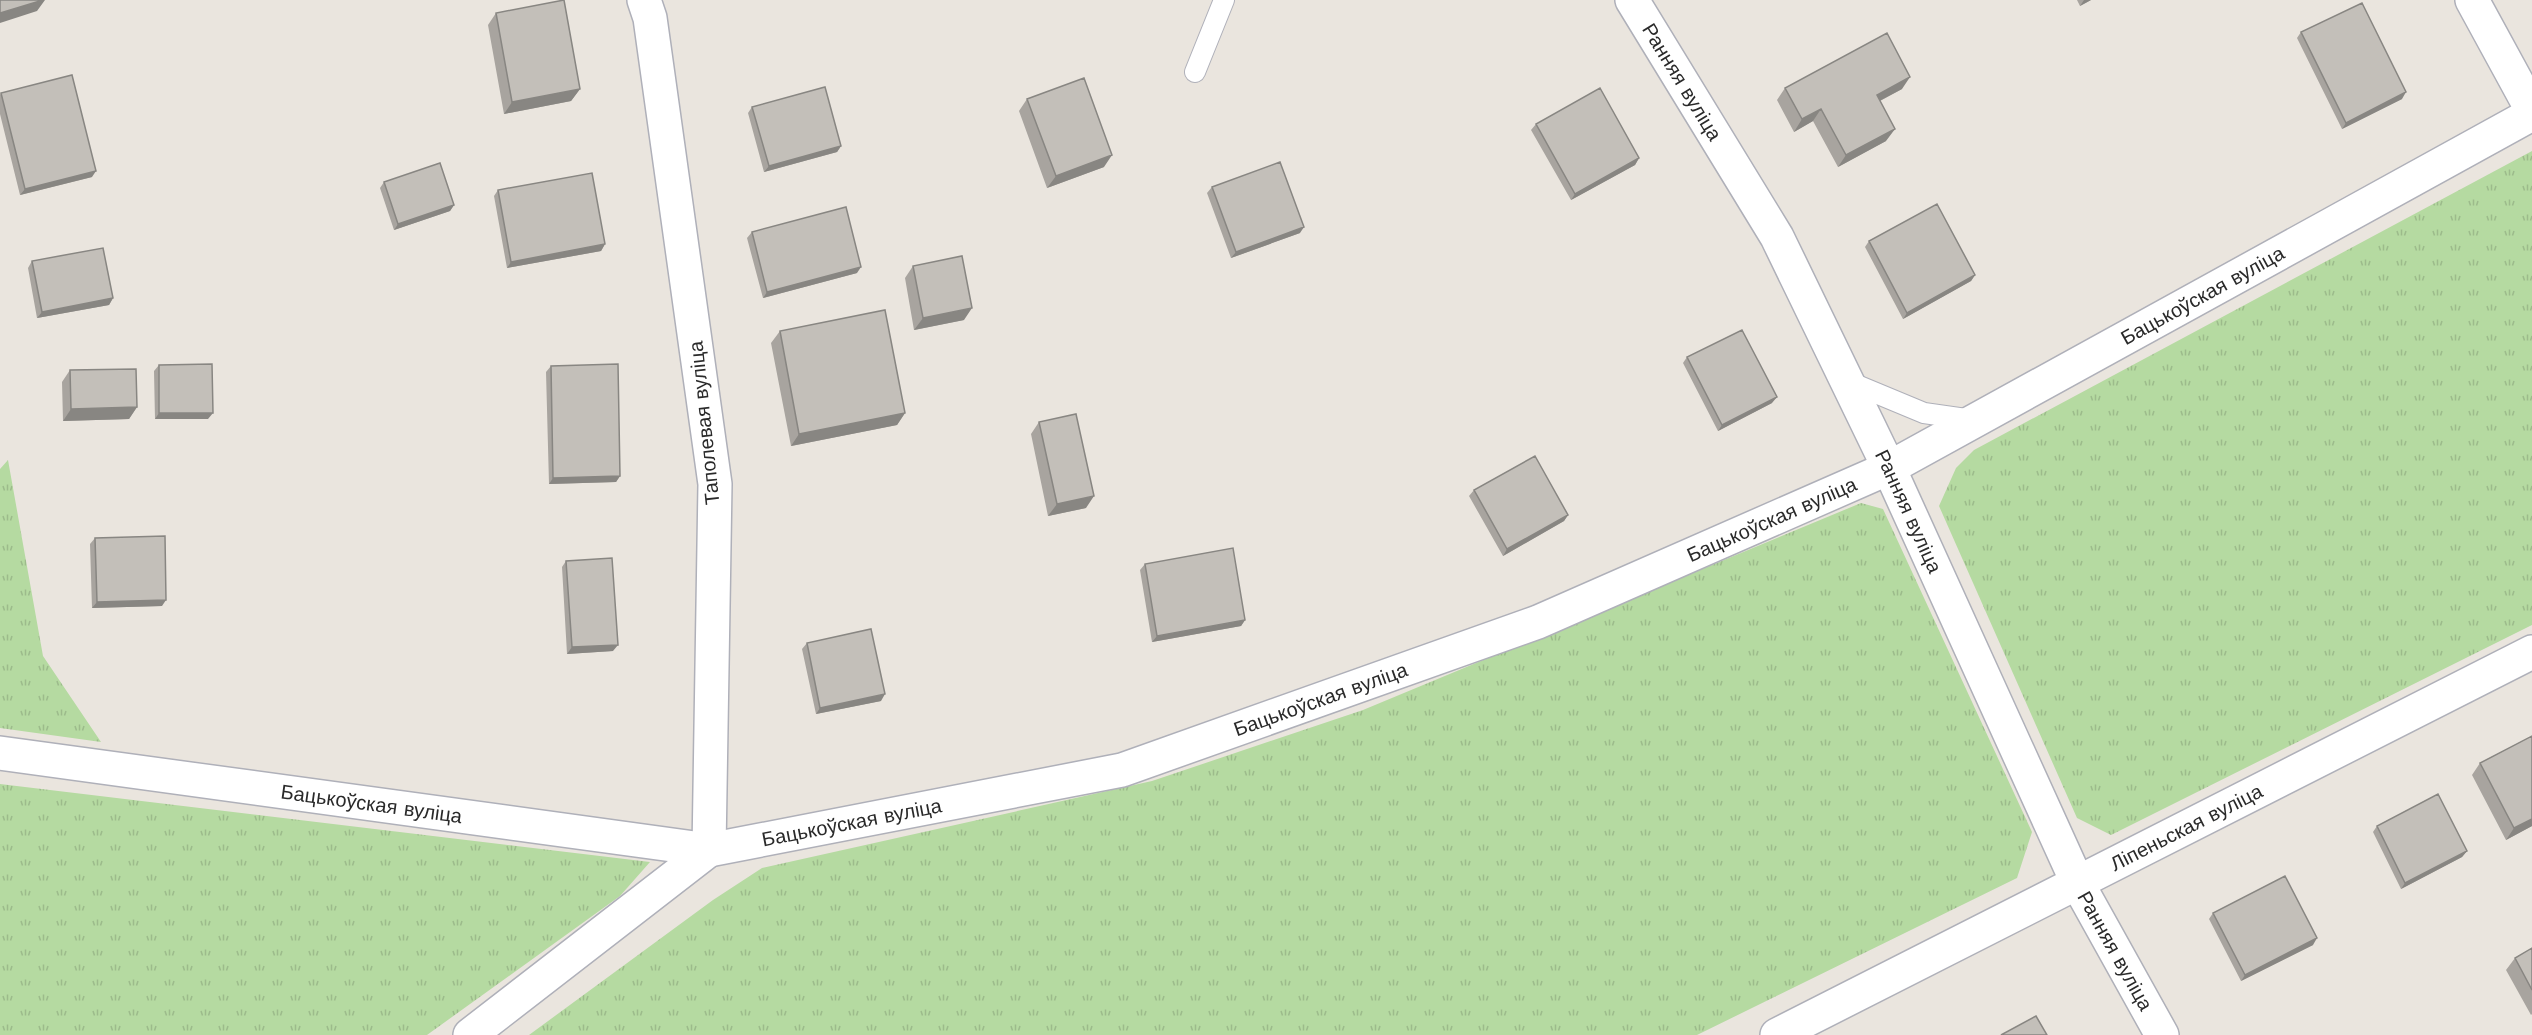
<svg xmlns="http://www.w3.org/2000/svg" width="2532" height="1035" viewBox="0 0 2532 1035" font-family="'Work Sans',sans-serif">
  <defs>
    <pattern id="grass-tufts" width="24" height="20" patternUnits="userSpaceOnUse" patternTransform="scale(1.5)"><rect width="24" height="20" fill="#b5daa1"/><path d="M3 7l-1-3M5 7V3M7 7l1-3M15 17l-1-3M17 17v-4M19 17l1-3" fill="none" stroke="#9cbb8b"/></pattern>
  </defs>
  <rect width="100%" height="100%" fill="#eae5de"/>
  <!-- grass -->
  <path fill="url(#grass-tufts)" d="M 2532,151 L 2532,625 L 2111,835 L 2077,818 L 1939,506 L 1956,468 L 1974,450 Z
    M 8,460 L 43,656 L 101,742 L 0,728 L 0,469 Z
    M 1861,503 L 1883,509 L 2032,832 L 2017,878 L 1697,1035 L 529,1035 L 713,900 L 762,868 L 1152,781 L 1363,710 Z
    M 0,784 L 650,862 L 620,896 L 427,1035 L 0,1035 Z"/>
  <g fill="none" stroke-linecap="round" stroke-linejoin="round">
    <defs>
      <path id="service" d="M 1195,72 L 1224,0
        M 1847,381 L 1924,413 L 1973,420"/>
      <g id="minor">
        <path id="s1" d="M 1632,0 L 1777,237 L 1889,468 L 2078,884 L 2162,1035"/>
        <path d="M 2472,0 L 2532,110"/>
        <path id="s2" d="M 0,753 L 709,850 L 1122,770 L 1538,622 L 1889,468 L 2532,114"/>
        <path d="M 470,1035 L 709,850 L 715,484 L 650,18 L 644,0"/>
        <path id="s3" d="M 1777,1035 L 2532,652"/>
      </g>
    </defs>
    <!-- service casing -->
    <use href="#service" stroke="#afb0b9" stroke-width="22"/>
    <!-- minor casing -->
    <use href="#minor" stroke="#afb0b9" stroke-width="36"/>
    <!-- service -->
    <use href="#service" stroke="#fff" stroke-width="20"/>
    <!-- minor -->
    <use href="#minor" stroke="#fff" stroke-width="33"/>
  </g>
  <!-- wall -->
  <path fill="#a8a49f" d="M 2077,0 L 2091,0 L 2080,6 Z
    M 496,13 L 580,89 L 571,101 L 504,114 L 488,25 Z
    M 2301,32 L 2402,99 L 2342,129 L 2297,38 Z
    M 1785,88 L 1902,89 L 1880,101 L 1886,141 L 1838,167 L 1813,121 L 1794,132 L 1777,100 Z
    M 1,93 L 92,177 L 20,195 L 0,114 L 0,95 Z
    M 1027,99 L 1104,167 L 1047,188 L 1019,111 Z
    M 752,107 L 841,146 L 837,152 L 764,172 L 748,113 Z
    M 1536,124 L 1639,158 L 1635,165 L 1571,200 L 1531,130 Z
    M 384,182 L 454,205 L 450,211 L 394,230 L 380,188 Z
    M 1212,187 L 1300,233 L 1231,258 L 1207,193 Z
    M 498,190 L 605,244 L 601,251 L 507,268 L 494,196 Z
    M 752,232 L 857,273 L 763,298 L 747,238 Z
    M 1869,241 L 1975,275 L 1971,281 L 1903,319 L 1865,247 Z
    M 32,261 L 113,298 L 109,305 L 37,318 L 28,268 Z
    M 913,266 L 964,320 L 914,330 L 905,278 Z
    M 780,331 L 905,413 L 897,425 L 791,446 L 771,343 Z
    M 1687,357 L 1772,403 L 1718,431 L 1683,363 Z
    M 159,365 L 208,419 L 155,419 L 154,371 Z
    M 551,366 L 620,476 L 616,482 L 549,484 L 546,372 Z
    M 70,370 L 137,407 L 129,419 L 63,421 L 62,382 Z
    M 1039,422 L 1086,508 L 1048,516 L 1031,434 Z
    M 1474,490 L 1568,515 L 1564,521 L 1503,556 L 1469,496 Z
    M 95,538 L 162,606 L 92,608 L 90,544 Z
    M 566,561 L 613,651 L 567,654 L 562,567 Z
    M 1145,564 L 1245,620 L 1241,626 L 1152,642 L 1140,570 Z
    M 807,643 L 881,701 L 816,714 L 802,649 Z
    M 2532,736 L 2532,826 L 2506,840 L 2472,775 L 2480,763 Z
    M 2377,826 L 2467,851 L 2462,857 L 2401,889 L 2373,832 Z
    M 2213,913 L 2313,945 L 2241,981 L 2209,919 Z
    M 2532,948 L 2532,1014 L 2531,1015 L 2506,970 L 2515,958 Z"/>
  <!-- shaded-wall -->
  <path fill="#888682" d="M 43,0 L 45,0 L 37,11 L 0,23 L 0,13 Z
    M 2084,0 L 2091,0 L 2080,6 Z
    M 1910,77 L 1902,89 L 1868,107 L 1877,95 Z
    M 580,89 L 571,101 L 504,114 L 512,102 Z
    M 2406,92 L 2402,99 L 2342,129 L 2346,123 Z
    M 1821,109 L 1813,121 L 1794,132 L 1802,119 Z
    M 1895,129 L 1886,141 L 1838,167 L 1846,155 Z
    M 841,146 L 837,152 L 764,172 L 769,166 Z
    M 1112,155 L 1104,167 L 1047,188 L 1056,176 Z
    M 1639,158 L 1635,165 L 1571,200 L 1575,194 Z
    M 96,171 L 92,177 L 20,195 L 25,189 Z
    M 454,205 L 450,211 L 394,230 L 398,224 Z
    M 1304,227 L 1300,233 L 1231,258 L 1236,252 Z
    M 605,244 L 601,251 L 507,268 L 511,262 Z
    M 861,267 L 857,273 L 763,298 L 767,292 Z
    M 1975,275 L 1971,281 L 1903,319 L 1907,313 Z
    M 113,298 L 109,305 L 37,318 L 42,312 Z
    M 972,308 L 964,320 L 914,330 L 923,318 Z
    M 1777,397 L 1772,403 L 1718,431 L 1722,425 Z
    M 137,407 L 129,419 L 63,421 L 71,409 Z
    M 159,413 L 213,413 L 208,419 L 155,419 Z
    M 905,413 L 897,425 L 791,446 L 799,434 Z
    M 620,476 L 616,482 L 549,484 L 553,478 Z
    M 1094,496 L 1086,508 L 1048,516 L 1057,504 Z
    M 1568,515 L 1564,521 L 1503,556 L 1507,549 Z
    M 166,600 L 162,606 L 92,608 L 97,602 Z
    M 1245,620 L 1241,626 L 1152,642 L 1157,636 Z
    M 618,645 L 613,651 L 567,654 L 572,647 Z
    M 885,694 L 881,701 L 816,714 L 820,708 Z
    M 2532,819 L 2532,826 L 2506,840 L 2514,828 Z
    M 2467,851 L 2462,857 L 2401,889 L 2405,883 Z
    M 2317,938 L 2313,945 L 2241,981 L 2245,975 Z"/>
  <!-- building -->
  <path fill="#c3bfb9" stroke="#888682" stroke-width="1.5" d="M 0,0 L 43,0 L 0,13 Z
    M 564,0 L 580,89 L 512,102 L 496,13 Z
    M 2362,3 L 2406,92 L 2346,123 L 2301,32 Z
    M 1887,33 L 1910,77 L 1877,95 L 1895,129 L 1846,155 L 1821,109 L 1802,119 L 1785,88 Z
    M 72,75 L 96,171 L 25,189 L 1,93 Z
    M 1084,78 L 1112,155 L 1056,176 L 1027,99 Z
    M 825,87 L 841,146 L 769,166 L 752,107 Z
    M 1600,88 L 1639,158 L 1575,194 L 1536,124 Z
    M 1280,162 L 1304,227 L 1236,252 L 1212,187 Z
    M 440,163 L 454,205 L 398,224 L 384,182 Z
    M 592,173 L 605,244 L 511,262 L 498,190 Z
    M 1937,204 L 1975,275 L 1907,313 L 1869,241 Z
    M 846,207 L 861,267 L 767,292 L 752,232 Z
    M 103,248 L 113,298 L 42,312 L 32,261 Z
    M 962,256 L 972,308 L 923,318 L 913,266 Z
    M 885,310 L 905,413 L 799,434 L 780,331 Z
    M 1742,330 L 1777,397 L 1722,425 L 1687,357 Z
    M 212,364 L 213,413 L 159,413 L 159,365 Z
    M 618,364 L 620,476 L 553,478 L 551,366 Z
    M 136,369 L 137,407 L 71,409 L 70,370 Z
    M 1076,414 L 1094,496 L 1057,504 L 1039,422 Z
    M 1535,456 L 1568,515 L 1507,549 L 1474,490 Z
    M 165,536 L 166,600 L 97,602 L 95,538 Z
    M 1233,548 L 1245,620 L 1157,636 L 1145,564 Z
    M 612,558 L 618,645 L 572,647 L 566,561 Z
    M 871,629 L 885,694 L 820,708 L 807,643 Z
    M 2532,736 L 2532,819 L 2514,828 L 2480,763 Z
    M 2438,794 L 2467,851 L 2405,883 L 2377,826 Z
    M 2285,876 L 2317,938 L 2245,975 L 2213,913 Z
    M 2532,948 L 2532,990 L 2515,958 Z
    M 2036,1016 L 2047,1035 L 2001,1035 Z"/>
  <g text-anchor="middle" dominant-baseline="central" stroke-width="4.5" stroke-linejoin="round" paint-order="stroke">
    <!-- street labels -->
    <g font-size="20" fill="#2a2a2a" stroke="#fff">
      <text stroke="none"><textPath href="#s1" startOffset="96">Ранняя вуліца</textPath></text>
      <text stroke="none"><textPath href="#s2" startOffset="2319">Бацькоўская вуліца</textPath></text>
      <text transform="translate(704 423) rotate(-96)">Таполевая вуліца</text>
      <text stroke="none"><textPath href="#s1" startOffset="582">Ранняя вуліца</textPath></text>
      <text stroke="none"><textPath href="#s2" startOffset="1833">Бацькоўская вуліца</textPath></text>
      <text stroke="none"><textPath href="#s2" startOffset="1347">Бацькоўская вуліца</textPath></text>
      <text stroke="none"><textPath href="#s2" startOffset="375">Бацькоўская вуліца</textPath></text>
      <text stroke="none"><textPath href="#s2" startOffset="861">Бацькоўская вуліца</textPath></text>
      <text stroke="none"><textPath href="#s3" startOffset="459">Ліпеньская вуліца</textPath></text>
      <text stroke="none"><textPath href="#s1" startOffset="1068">Ранняя вуліца</textPath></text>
    </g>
  </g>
</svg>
